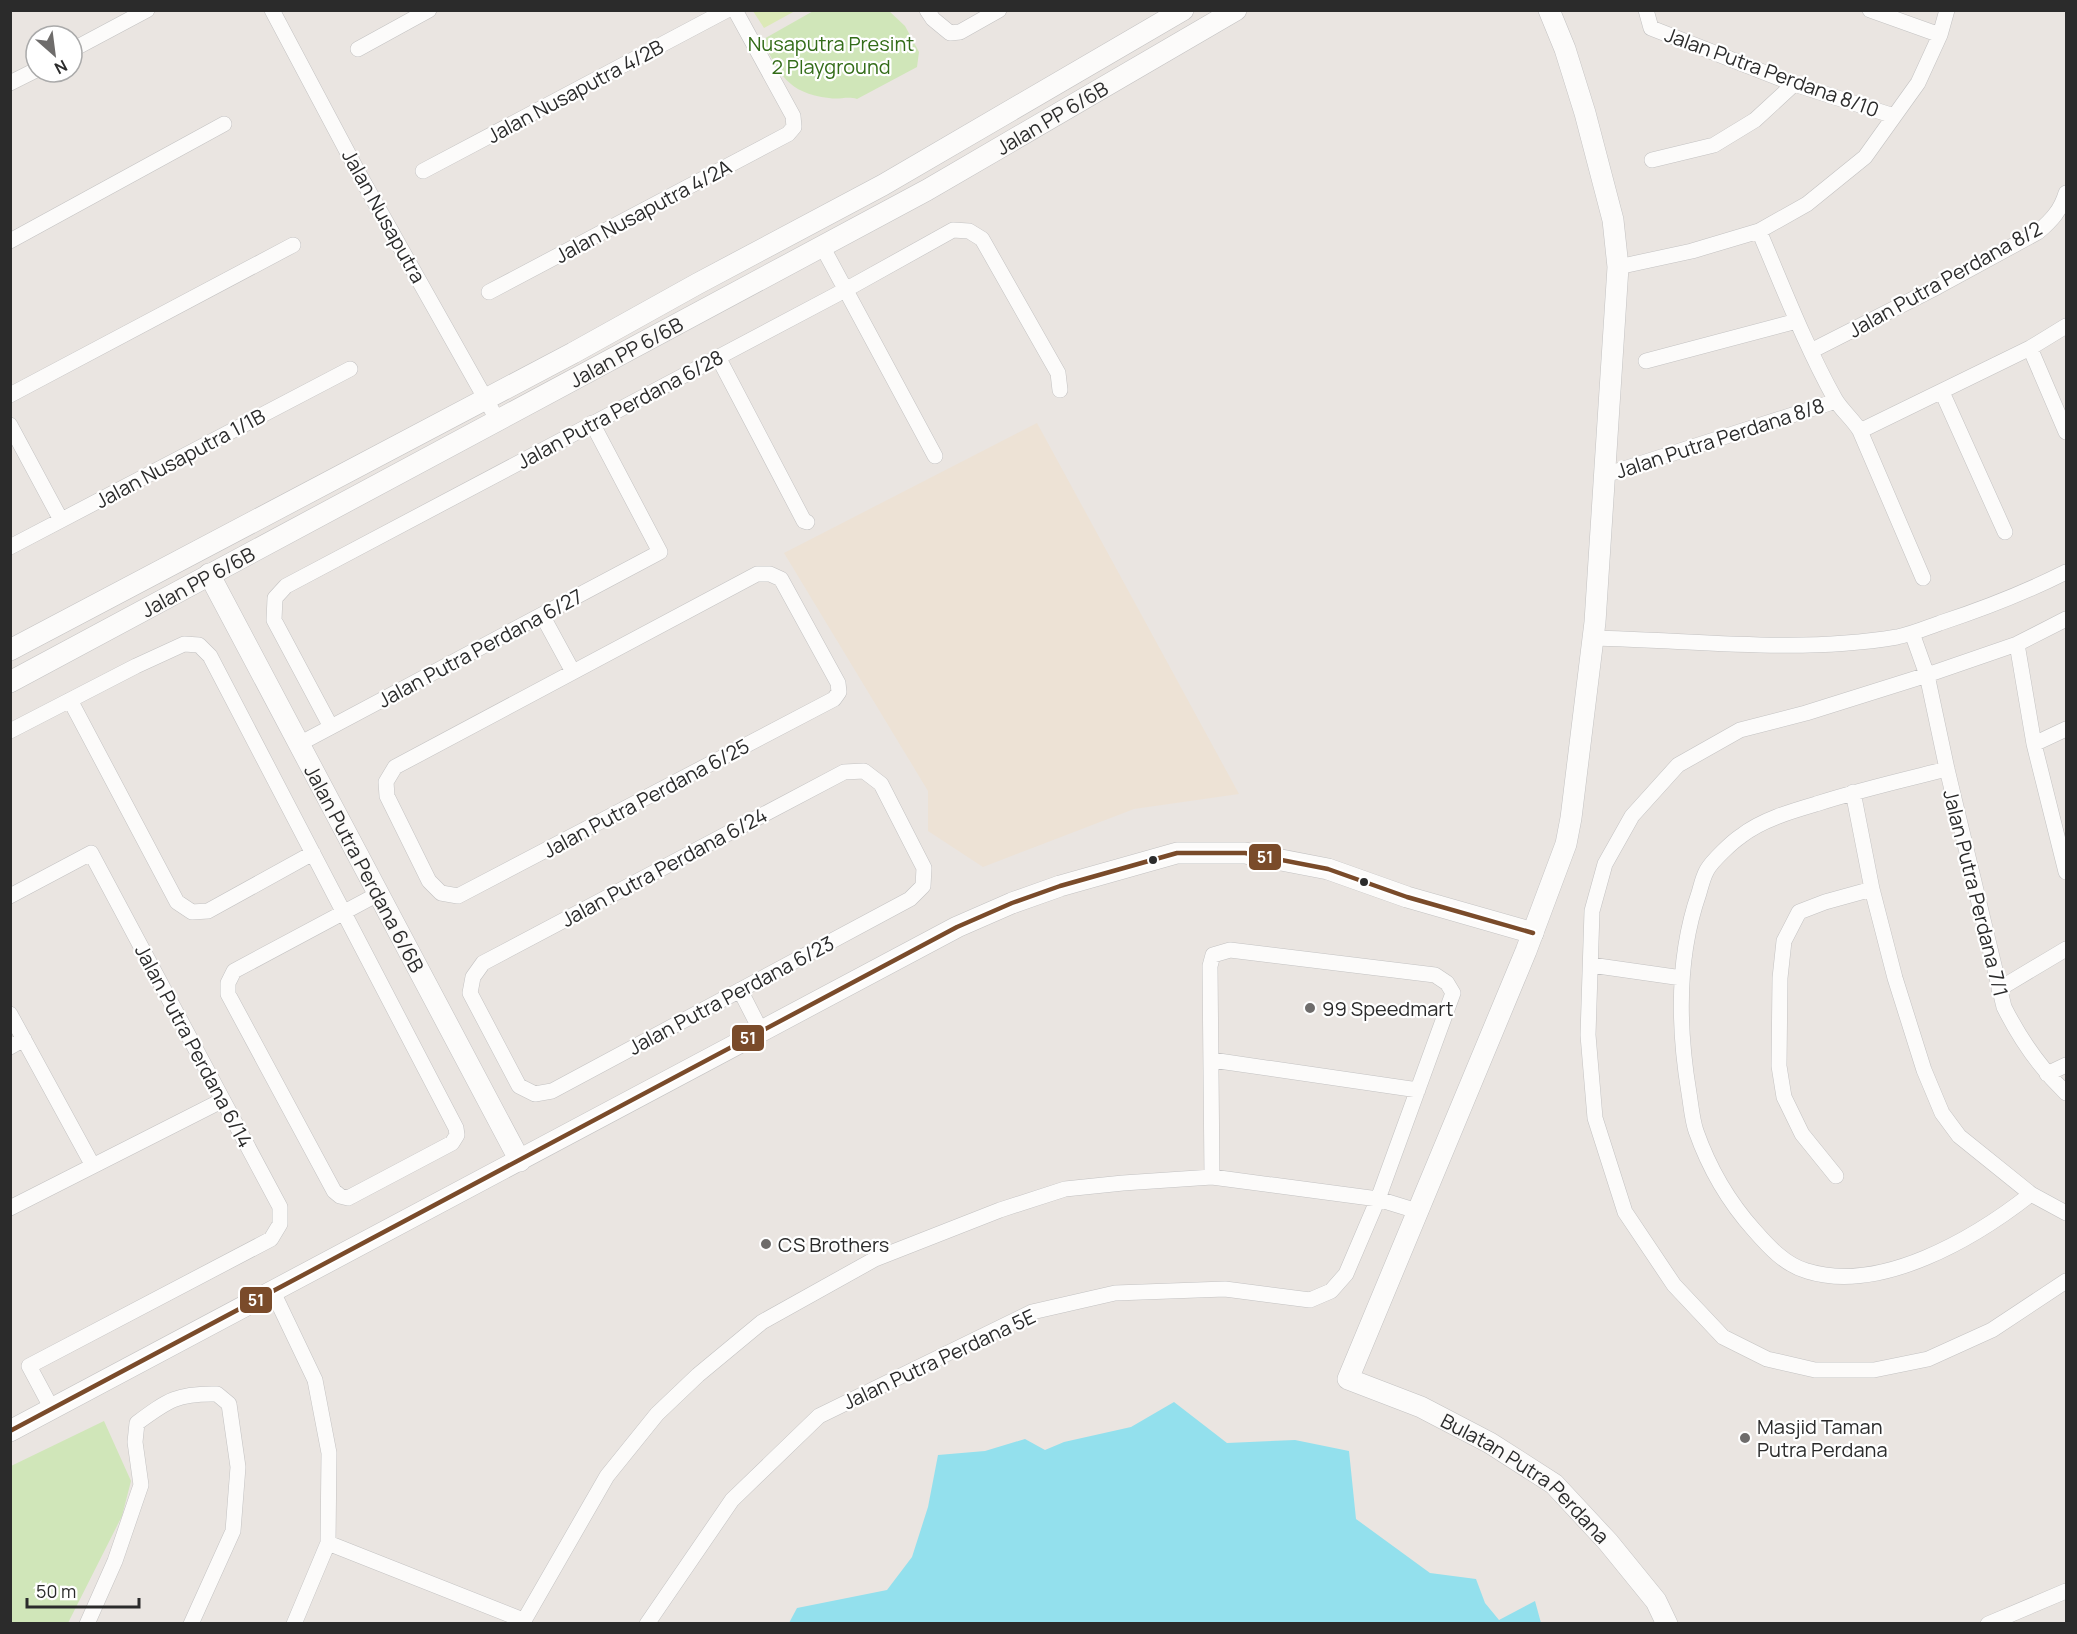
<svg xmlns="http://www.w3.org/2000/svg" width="2077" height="1634" viewBox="0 0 2077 1634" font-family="Manrope,sans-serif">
  <rect width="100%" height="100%" fill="#eae5e1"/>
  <!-- education -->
  <path fill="#ede2d5" d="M 1037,423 L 1239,794 L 1134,809 L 983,867 L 928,831 L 928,791 L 784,553 Z"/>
  <!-- green -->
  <path fill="#d0e6b9" d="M 815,10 L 889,11 L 905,26 L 919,52 L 917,67 L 857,99 C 847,96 839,100 829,98 C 787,93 780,74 762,40 Z
    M 104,1421 L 131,1481 L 122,1516 L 68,1623 L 11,1623 L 11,1466 Z"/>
  <!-- pitch -->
  <path fill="#dce9b7" d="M 753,11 L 795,11 L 764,28 Z"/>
  <!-- water -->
  <path fill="#93e0ed" d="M 1174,1402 L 1227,1443 L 1295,1440 L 1349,1451 L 1356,1519 L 1430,1573 L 1476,1579 L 1485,1603 L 1499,1620 L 1535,1601 L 1541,1623 L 789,1623 L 797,1608 L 887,1590 L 912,1557 L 928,1507 L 938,1455 L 985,1451 L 1025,1439 L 1045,1450 L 1064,1442 L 1131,1427 Z"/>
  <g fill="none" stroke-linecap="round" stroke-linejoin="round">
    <defs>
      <path id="street" d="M 272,10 L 359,174 L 498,421
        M 927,10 L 933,19 L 950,33 L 960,32 L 999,10
        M 1646,10 L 1651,28 L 1794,84 L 1894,116
        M 1870,10 L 1940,35
        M 358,49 L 429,10
        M 72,50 L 147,10
        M 10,83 L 36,70
        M 1652,160 L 1714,145 L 1755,120 L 1794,84
        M 423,171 L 727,10
        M 1759,231 C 1783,287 1805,345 1835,399 C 1842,411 1853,419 1860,431 L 1923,578
        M 10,241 L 224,124
        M 822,246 L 935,456
        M 1618,267 L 1692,251 L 1759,231 L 1807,204 L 1865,157 L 1918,83 L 1940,35 L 1947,10
        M 489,292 L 788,134 L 794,127 L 793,116 L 735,10
        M 2030,348 L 2066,432
        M 1811,351 L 1937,287 L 2038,232 C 2052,220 2061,210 2066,193
        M 718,357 L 804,521 L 807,522
        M 1646,361 L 1797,321
        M 1942,392 L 2005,532
        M 10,395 L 293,245
        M 10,425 L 61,520
        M 1860,431 L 2030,348 L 2066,326
        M 1605,475 L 1836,401
        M 10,547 L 350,369
        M 757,574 L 770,574 L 781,579 L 838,683 L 839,692 L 834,699 L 458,896 L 441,893 L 429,881 L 387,796 L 386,782 L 395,767 Z
        M 542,615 L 573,672
        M 2066,619 L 2017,644 L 1927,675 L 1806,713 L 1740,730 L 1678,765 L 1632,816 L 1605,864 L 1592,911 L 1588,1035 L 1595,1118 L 1625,1212 L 1674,1285 L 1723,1337 L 1767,1359 L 1815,1370 L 1874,1370 L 1928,1359 L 1992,1330 L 2066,1281
        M 1912,633 L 1927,675 L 1947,769 L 2004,1007 C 2020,1039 2040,1068 2066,1093
        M 1593,638 C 1694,640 1796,654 1897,637 C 1912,634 1926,628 1940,623 C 1983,609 2026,592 2066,572
        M 2017,644 L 2034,744 L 2066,872
        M 70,700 L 177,902 L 192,912 L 208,911 L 313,853
        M 331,727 L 274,620 L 275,598 L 286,586 L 847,289 L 953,230 L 969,231 L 982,239 L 1058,373 L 1060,390
        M 10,731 L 136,666 L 184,644 L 199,645 L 210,656 L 456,1128 L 457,1135 L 452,1143 L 348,1198 L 340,1196 L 334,1191 L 228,994 L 228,983 L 234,971 L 378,894
        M 299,744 L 660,552 L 592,423
        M 2034,744 L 2066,729
        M 1947,769 C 1903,780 1859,790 1816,804 C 1792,811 1761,820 1741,836 C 1732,842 1712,861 1707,870 C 1703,877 1701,886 1699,893 C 1677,956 1678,1027 1689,1093 C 1691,1105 1692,1119 1696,1131 C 1709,1168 1728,1201 1754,1230 C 1768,1246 1785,1265 1807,1271 C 1881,1294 1975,1238 2031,1194
        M 864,771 L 881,784 L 924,868 L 923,886 L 910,899 L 552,1091 L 535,1094 L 519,1086 L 470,993 L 473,977 L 483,963 L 844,772 Z
        M 1853,792 L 1872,889 L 1895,978 L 1924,1070 L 1942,1113 L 1959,1136 L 2031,1194 L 2066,1213
        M 10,896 L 91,853 L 280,1207 L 280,1224 L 271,1239 L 29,1366 L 52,1409
        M 1591,965 L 1682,978
        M 1999,989 L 2066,949
        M 740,990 L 761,1031
        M 10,1014 L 93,1166
        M 10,1047 L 24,1039
        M 1212,1060 L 1418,1090
        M 2047,1074 L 2066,1065
        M 1836,1176 L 1802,1134 L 1784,1097 L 1779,1066 L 1780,978 L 1784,941 L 1799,912 L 1825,902 L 1872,889
        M 10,1208 L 223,1100
        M 273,1292 L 315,1380 L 329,1453 L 328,1543 L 294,1624
        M 328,1543 L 523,1620
        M 87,1624 L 115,1561 L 141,1485 L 135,1442 L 137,1423 C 168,1400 178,1393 217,1394 L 229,1404 L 238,1467 L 233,1531 L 191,1624
        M 522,1624 L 607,1476 L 657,1414 L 698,1375 L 762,1322 L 875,1259 L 1000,1210 L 1065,1189 L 1123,1183 L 1212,1177 L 1378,1199 L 1417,1211
        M 647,1624 L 732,1500 L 819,1416 L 1032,1312 L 1115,1293 L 1225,1289 L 1310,1300 L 1331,1291 L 1346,1274 L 1378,1199 L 1453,993 L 1447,983 L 1435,975 L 1230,950 L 1213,955 L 1210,966 L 1212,1177
        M 1988,1624 L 2066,1591"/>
      <g id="secondary">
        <path id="s1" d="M 1549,10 L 1565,49 L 1585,113 L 1613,220 L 1618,267 L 1595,622 L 1571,818 L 1566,844 L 1526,951 L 1348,1379 L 1421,1407 L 1490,1443 L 1554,1484 L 1608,1542 L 1656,1601 L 1667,1624"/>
        <path id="s2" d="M 209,574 L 520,1161"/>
        <path d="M 10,650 L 573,353 L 697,284 L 883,185 L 1183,10"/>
        <path id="s3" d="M 10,682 L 927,190 L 1236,10"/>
        <path d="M 10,1431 L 957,927 L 1012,903 L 1060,886 L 1177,853 L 1245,853 L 1328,869 L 1407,897 L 1533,933"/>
      </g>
    </defs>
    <!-- street casing -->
    <use href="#street" stroke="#c3c2c2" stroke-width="16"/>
    <!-- secondary casing -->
    <use href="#secondary" stroke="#c3c2c2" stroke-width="22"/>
    <!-- street -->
    <use href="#street" stroke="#fcfbfa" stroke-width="15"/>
    <!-- secondary -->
    <use href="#secondary" stroke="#fcfbfa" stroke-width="21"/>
    <defs>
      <path id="bus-1" d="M 10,1431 L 957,927 L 1012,903 L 1060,886 L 1177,853 L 1245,853 L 1328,869 L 1407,897 L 1533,933"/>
    </defs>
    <!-- bus-1 casing -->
    <use href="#bus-1" stroke="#fff" stroke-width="9"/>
    <!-- bus-1 -->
    <use href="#bus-1" stroke="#7a4b2a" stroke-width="4.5"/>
  </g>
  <!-- markers -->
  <g fill="#2b2b2b" stroke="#fff" stroke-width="2">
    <circle cx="1153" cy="860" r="5"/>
    <circle cx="1364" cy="882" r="5"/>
  </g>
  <g fill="#6e6c6b" stroke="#fff" stroke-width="2">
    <circle cx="1310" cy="1008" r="6"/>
    <circle cx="766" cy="1244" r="6"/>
    <circle cx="1745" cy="1438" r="6"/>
  </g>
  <g text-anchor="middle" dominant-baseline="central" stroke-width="4.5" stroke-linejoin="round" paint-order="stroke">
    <!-- park labels -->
    <g font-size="20" fill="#336c18" stroke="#fff">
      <text x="831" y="43">Nusaputra Presint<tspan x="831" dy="23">2 Playground</tspan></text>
    </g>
    <!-- street labels -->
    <g font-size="20" fill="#2b2b2b" stroke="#fff">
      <text transform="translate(1772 72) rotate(20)">Jalan Putra Perdana 8/10</text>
      <text transform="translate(575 91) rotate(-28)">Jalan Nusaputra 4/2B</text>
      <text stroke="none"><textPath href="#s3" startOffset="1185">Jalan PP 6/6B</textPath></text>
      <text transform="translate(643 211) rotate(-28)">Jalan Nusaputra 4/2A</text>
      <text transform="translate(384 216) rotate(61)">Jalan Nusaputra</text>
      <text transform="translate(1945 279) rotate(-29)">Jalan Putra Perdana 8/2</text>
      <text stroke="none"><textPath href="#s3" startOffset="699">Jalan PP 6/6B</textPath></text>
      <text transform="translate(620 409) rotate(-28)">Jalan Putra Perdana 6/28</text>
      <text transform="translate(1720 438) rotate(-18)">Jalan Putra Perdana 8/8</text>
      <text transform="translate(180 458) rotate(-28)">Jalan Nusaputra 1/1B</text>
      <text stroke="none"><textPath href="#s3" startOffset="213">Jalan PP 6/6B</textPath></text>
      <text transform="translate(480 648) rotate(-28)">Jalan Putra Perdana 6/27</text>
      <text transform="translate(646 798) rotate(-28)">Jalan Putra Perdana 6/25</text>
      <text transform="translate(664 867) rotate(-28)">Jalan Putra Perdana 6/24</text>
      <text stroke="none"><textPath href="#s2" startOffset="333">Jalan Putra Perdana 6/6B</textPath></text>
      <text transform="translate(1976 893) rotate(76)">Jalan Putra Perdana 7/1</text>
      <text transform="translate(731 995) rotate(-28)">Jalan Putra Perdana 6/23</text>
      <text transform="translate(194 1046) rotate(62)">Jalan Putra Perdana 6/14</text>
      <text transform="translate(939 1359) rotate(-25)">Jalan Putra Perdana 5E</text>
      <text stroke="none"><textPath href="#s1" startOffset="1630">Bulatan Putra Perdana</textPath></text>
    </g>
    <!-- poi labels -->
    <g font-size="20" fill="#2b2b2b" stroke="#fff" text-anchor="start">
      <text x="1322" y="1008">99 Speedmart</text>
      <text x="778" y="1244">CS Brothers</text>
      <text x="1757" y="1426">Masjid Taman<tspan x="1757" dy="23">Putra Perdana</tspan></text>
    </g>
  </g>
  <g stroke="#fff" stroke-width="2">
    <rect x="1248" y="843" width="34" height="28" rx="6" fill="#7a4b2a"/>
    <rect x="731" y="1024" width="34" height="28" rx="6" fill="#7a4b2a"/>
    <rect x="239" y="1286" width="34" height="28" rx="6" fill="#7a4b2a"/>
  </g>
  <g font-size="16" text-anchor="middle" font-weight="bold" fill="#fff">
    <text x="1265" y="863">51</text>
    <text x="748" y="1044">51</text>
    <text x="256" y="1306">51</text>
  </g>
  <!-- border -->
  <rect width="2077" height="1634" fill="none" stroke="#2b2b2b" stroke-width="24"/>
  <!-- north arrow -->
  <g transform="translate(54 54) rotate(152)"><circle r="28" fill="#ffffff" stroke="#aaaaaa" stroke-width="1.5"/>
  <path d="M0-4.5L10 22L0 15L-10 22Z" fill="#6e6c6b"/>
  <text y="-9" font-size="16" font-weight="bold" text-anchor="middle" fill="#2b2b2b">N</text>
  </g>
  <!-- scale -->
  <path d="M27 1598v9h112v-9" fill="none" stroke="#2b2b2b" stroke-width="3"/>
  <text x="36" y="1598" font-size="18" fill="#2b2b2b" stroke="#ffffff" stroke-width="4.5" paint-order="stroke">50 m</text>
</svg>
